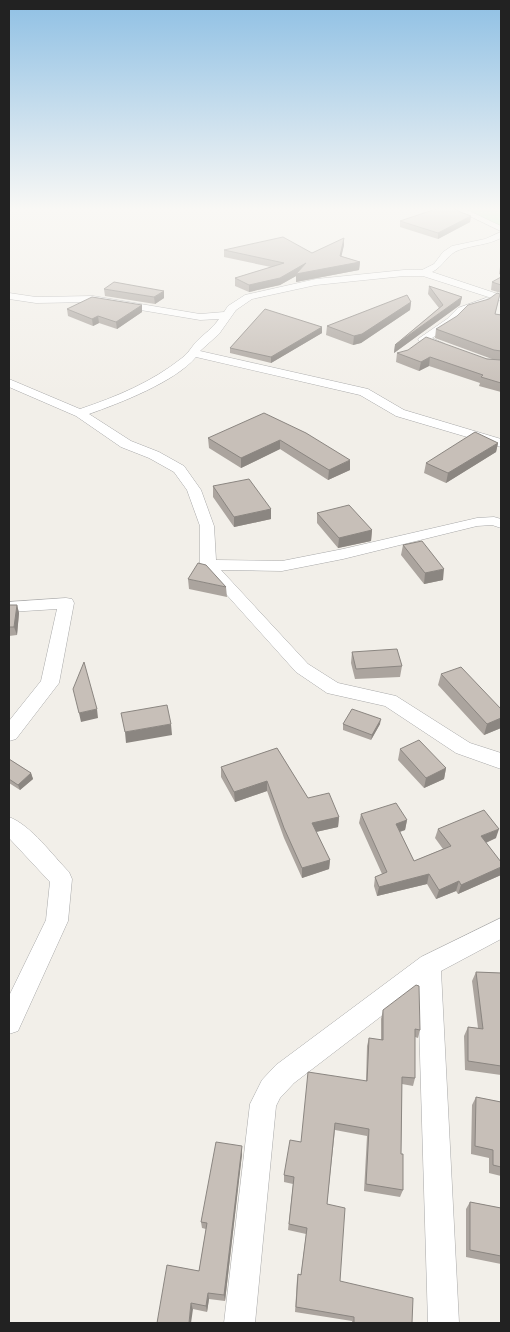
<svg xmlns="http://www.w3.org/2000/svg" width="510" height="1332" viewBox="0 0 510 1332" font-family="'Work Sans',sans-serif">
  <rect width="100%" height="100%" fill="#f2efe9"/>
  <!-- park -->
  <path fill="#c8facc" d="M 457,208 L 501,208 L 501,229 Z"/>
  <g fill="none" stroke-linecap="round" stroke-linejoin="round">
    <defs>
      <path id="street" d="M 453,208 L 463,208 L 501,226 L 501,231 Z
        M 501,232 L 501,238 C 488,245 473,245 459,250 C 447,254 443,267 432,272 L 501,295 L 501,301 L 423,276 L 404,276 L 316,285 L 252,299 L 236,310 L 219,334 L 200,351 L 368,389 L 404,410 L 501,439 L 501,447 L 396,416 L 360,395 L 196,357 C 175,382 120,403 89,414 L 131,441 L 159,452 L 184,466 L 201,490 L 214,526 L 216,560 L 282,561 L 343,549 L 477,518 L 494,517 L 501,519 L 501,528 L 492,525 L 477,526 L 343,559 L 282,571 L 221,570 L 308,664 L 338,683 L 396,696 L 470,743 L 501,753 L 501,769 L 456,753 L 385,706 L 327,693 L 296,672 L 200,565 L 200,526 L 187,490 L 174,472 L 149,458 L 121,447 L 76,416 L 9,387 L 9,379 L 80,409 C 116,397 152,382 182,358 C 188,354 192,346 197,341 C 205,333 213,328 219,319 L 200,320 L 93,302 L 36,303 L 9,299 L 9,293 L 36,297 L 93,296 L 200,314 L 224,312 L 228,306 L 245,295 L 316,279 L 404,270 L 422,270 L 434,264 L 443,252 L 452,246 L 485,239 Z
        M 486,298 L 490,299 L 490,303 L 466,312 L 455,323 L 432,338 L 445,344 L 444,346 L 440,347 L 419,341 L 418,339 L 447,319 L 458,308 Z
        M 66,598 L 72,599 L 74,603 L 59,683 L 16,739 L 9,741 L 9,721 L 41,681 L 57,609 L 9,612 L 9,602 Z
        M 9,817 C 31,825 53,856 69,872 L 72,879 L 68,921 L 18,1031 L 9,1034 L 9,996 L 46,920 L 50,882 L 9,838 Z
        M 501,918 L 501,939 L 441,971 L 459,1323 L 428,1323 L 418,988 L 294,1083 L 280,1098 L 276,1106 L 255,1323 L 224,1323 L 250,1104 L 262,1080 L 276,1065 L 421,957 Z"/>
    </defs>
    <!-- street casing -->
    <use href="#street" stroke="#a9a9a9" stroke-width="1"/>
    <!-- street -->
    <use href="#street" fill="#fff" fill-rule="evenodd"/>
  </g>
  <!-- wall -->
  <path fill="#aba49e" d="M 471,216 L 470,222 L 438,239 L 400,227 L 400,221 Z
    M 344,245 L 341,256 L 360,262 L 359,270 L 296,282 L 296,276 L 280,285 L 249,292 L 235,286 L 235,278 L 271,267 L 224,257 L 224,250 L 312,253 Z
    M 500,267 L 501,267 L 501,275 L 499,274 Z
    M 501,277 L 501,293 L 491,290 L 492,282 Z
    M 429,286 L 462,297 L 460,305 L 394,353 L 395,345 L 439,308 L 428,294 Z
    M 104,289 L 164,298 L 155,304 L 105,296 Z
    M 411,302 L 410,310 L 361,343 L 353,345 L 326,335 L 327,326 Z
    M 142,305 L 142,312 L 117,329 L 99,323 L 93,326 L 68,316 L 67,309 Z
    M 496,314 L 501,315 L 501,392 L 479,386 L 480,383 L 429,366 L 419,371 L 396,362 L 397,353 L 492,359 L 435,338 L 436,329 Z
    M 322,327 L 322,333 L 271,363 L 230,353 L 230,348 Z
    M 306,433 L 350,470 L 328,480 L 280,449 L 241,468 L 209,448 L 208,438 Z
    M 498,443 L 496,452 L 446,483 L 424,473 L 426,463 Z
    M 213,486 L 271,509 L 271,519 L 234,527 L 213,497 Z
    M 317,513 L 372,530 L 371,541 L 338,548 L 317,523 Z
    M 403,545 L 443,580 L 424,584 L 401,555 Z
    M 188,579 L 226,587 L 227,597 L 189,589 Z
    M 9,605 L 17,605 L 19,613 L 17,635 L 9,636 Z
    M 352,652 L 402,666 L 400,677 L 355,679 L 351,663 Z
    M 441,674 L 501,709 L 501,728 L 484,735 L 438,685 Z
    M 343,724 L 380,724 L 371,740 L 343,730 Z
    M 277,748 L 308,798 L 339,817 L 338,827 L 316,832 L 330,860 L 329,869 L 302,878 L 284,838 L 267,791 L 235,802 L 221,777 L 221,767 Z
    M 400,749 L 446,768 L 444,779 L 424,788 L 398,760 Z
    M 9,759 L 31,773 L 33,779 L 20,790 L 9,783 Z
    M 361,814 L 407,820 L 405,830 L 400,832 L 414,861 L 443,849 L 435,838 L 438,829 L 496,838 L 486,843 L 501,875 L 458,894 L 456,891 L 436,899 L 427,884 L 377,896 L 374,886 L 375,877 L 382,874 L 359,823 Z
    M 476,972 L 501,973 L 501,1075 L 465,1070 L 464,1036 L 468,1027 L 478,1028 L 472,981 Z
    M 383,1010 L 420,1030 L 418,1038 L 415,1037 L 415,1078 L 413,1086 L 402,1084 L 401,1154 L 403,1190 L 400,1197 L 364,1191 L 367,1136 L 335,1130 L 327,1204 L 340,1281 L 412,1323 L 352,1323 L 352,1321 L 295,1312 L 297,1279 L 298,1274 L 301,1274 L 306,1234 L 288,1230 L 293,1184 L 284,1182 L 284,1175 L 301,1142 L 366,1081 L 367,1046 L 369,1038 L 381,1040 L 381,1019 Z
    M 476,1097 L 501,1102 L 501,1176 L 489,1173 L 489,1158 L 471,1154 L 472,1105 Z
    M 242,1154 L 225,1301 L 209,1299 L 207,1312 L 193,1309 L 167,1265 L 199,1271 L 206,1229 L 202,1228 L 201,1222 Z
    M 470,1202 L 501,1208 L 501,1264 L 466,1257 L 466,1209 Z"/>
  <!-- shaded-wall -->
  <path fill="#8b8681" d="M 471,216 L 470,222 L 438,239 L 438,233 Z
    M 344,238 L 344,245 L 340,263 L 340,256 Z
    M 360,262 L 359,270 L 296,282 L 296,276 L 280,285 L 249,292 L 249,285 L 306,263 Z
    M 164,291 L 164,298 L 155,304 L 154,297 Z
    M 462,297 L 460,305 L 394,353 L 395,345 Z
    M 411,302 L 410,310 L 361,343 L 353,345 L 354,336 Z
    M 142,305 L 142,312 L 117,329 L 116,322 Z
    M 98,316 L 99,323 L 93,326 L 92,319 Z
    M 322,327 L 322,333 L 271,363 L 271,357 Z
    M 430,357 L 429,366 L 419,371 L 421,362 Z
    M 280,440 L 280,449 L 241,468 L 241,458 Z
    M 498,443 L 496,452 L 446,483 L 448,473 Z
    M 350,460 L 350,470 L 328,480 L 329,470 Z
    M 271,509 L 271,519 L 234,527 L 234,517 Z
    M 372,530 L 371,541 L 338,548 L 339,538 Z
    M 444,569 L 443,580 L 424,584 L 425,573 Z
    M 17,605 L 19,613 L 17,635 L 14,627 Z
    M 97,709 L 98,718 L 81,722 L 79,713 Z
    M 501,718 L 501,728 L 484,735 L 487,724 Z
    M 381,719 L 380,724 L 371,740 L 372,735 Z
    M 171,724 L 172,735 L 126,743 L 125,732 Z
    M 446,768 L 444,779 L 424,788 L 426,778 Z
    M 31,773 L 33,779 L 20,790 L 18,785 Z
    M 267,781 L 267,791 L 235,802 L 234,792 Z
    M 339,817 L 338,827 L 311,833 L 312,823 Z
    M 407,820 L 405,830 L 395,833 L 396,824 Z
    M 499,829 L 496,838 L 478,846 L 481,836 Z
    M 330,860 L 329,869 L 302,878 L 302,868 Z
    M 501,867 L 501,875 L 458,894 L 461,885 Z
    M 429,874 L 427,884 L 377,896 L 379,887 Z
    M 459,881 L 456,891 L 436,899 L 439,890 Z
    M 242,1146 L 242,1154 L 225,1301 L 224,1295 Z
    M 208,1293 L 209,1299 L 207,1312 L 206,1306 Z
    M 191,1303 L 193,1309 L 191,1323 L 189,1323 Z"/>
  <!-- building -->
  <path fill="#c7bfb8" stroke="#8b8681" d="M 439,208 L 450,208 L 471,216 L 438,233 L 400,221 Z
    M 283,237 L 312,253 L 344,238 L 340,256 L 360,262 L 296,274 L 306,263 L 280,278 L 249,285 L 235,278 L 284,263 L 224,250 Z
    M 501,277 L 501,285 L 492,282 Z
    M 114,282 L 164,291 L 154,297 L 104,289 Z
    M 429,286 L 462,297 L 395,345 L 443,305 Z
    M 497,293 L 500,294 L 495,314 L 501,315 L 501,351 L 494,350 L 436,329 L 457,316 L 468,305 L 489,299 Z
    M 407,295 L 411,302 L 362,334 L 354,336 L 327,326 Z
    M 92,297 L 142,305 L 116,322 L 98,316 L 92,319 L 67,309 Z
    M 265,309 L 322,327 L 271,357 L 230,348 Z
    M 426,337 L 487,359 L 501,360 L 501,383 L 481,377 L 483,375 L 430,357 L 421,362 L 397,353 L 408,350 Z
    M 264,413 L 306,433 L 350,460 L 329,470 L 280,440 L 241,458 L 208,438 Z
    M 475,432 L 498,443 L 448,473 L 426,463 Z
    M 249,479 L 271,509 L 234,517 L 213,486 Z
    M 349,505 L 372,530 L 339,538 L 317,513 Z
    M 422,541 L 444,569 L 425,573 L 403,545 Z
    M 198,563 L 206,565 L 226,587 L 188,579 Z
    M 9,605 L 17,605 L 14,627 L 9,627 Z
    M 397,649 L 402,666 L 356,669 L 352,652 Z
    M 84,662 L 97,709 L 79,713 L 73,689 Z
    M 461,667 L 501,709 L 501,718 L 487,724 L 441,674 Z
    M 167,705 L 171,724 L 125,732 L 121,713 Z
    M 352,709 L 381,719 L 372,735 L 343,724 Z
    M 419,740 L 446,768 L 426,778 L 400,749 Z
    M 277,748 L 308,798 L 329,793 L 339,817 L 312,823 L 330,860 L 302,868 L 284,828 L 267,781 L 234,792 L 221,767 Z
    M 9,759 L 31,773 L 18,785 L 9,779 Z
    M 396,803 L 407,820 L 396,824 L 414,861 L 451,846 L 438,829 L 484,810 L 499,829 L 481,836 L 501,862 L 501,867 L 461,885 L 459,881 L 439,890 L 429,874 L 379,887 L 375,877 L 387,872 L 361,814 Z
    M 476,972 L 501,973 L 501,1066 L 468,1061 L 468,1027 L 483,1029 Z
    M 416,985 L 419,986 L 420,1030 L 415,1029 L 415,1078 L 402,1077 L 401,1154 L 403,1154 L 403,1190 L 366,1184 L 369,1129 L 335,1123 L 327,1204 L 345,1208 L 340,1281 L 413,1298 L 412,1323 L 354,1323 L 354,1317 L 296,1307 L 298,1274 L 301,1275 L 307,1228 L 289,1224 L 294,1177 L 284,1175 L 290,1140 L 301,1142 L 308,1072 L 367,1081 L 369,1038 L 383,1040 L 383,1010 Z
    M 476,1097 L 501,1102 L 501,1167 L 493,1165 L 493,1150 L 475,1146 Z
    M 216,1142 L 242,1146 L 224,1295 L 208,1293 L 206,1306 L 191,1303 L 189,1323 L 157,1323 L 167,1265 L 199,1271 L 207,1223 L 201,1222 Z
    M 470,1202 L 501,1208 L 501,1256 L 470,1250 Z"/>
  <!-- sky -->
  <linearGradient id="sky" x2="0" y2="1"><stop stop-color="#8fc0e4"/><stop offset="0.53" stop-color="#f9f8f5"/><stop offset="1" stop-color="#f9f8f5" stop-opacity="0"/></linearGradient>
  <rect width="510" height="394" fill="url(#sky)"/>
  <!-- border -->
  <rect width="510" height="1332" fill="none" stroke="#222222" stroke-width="20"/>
</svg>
